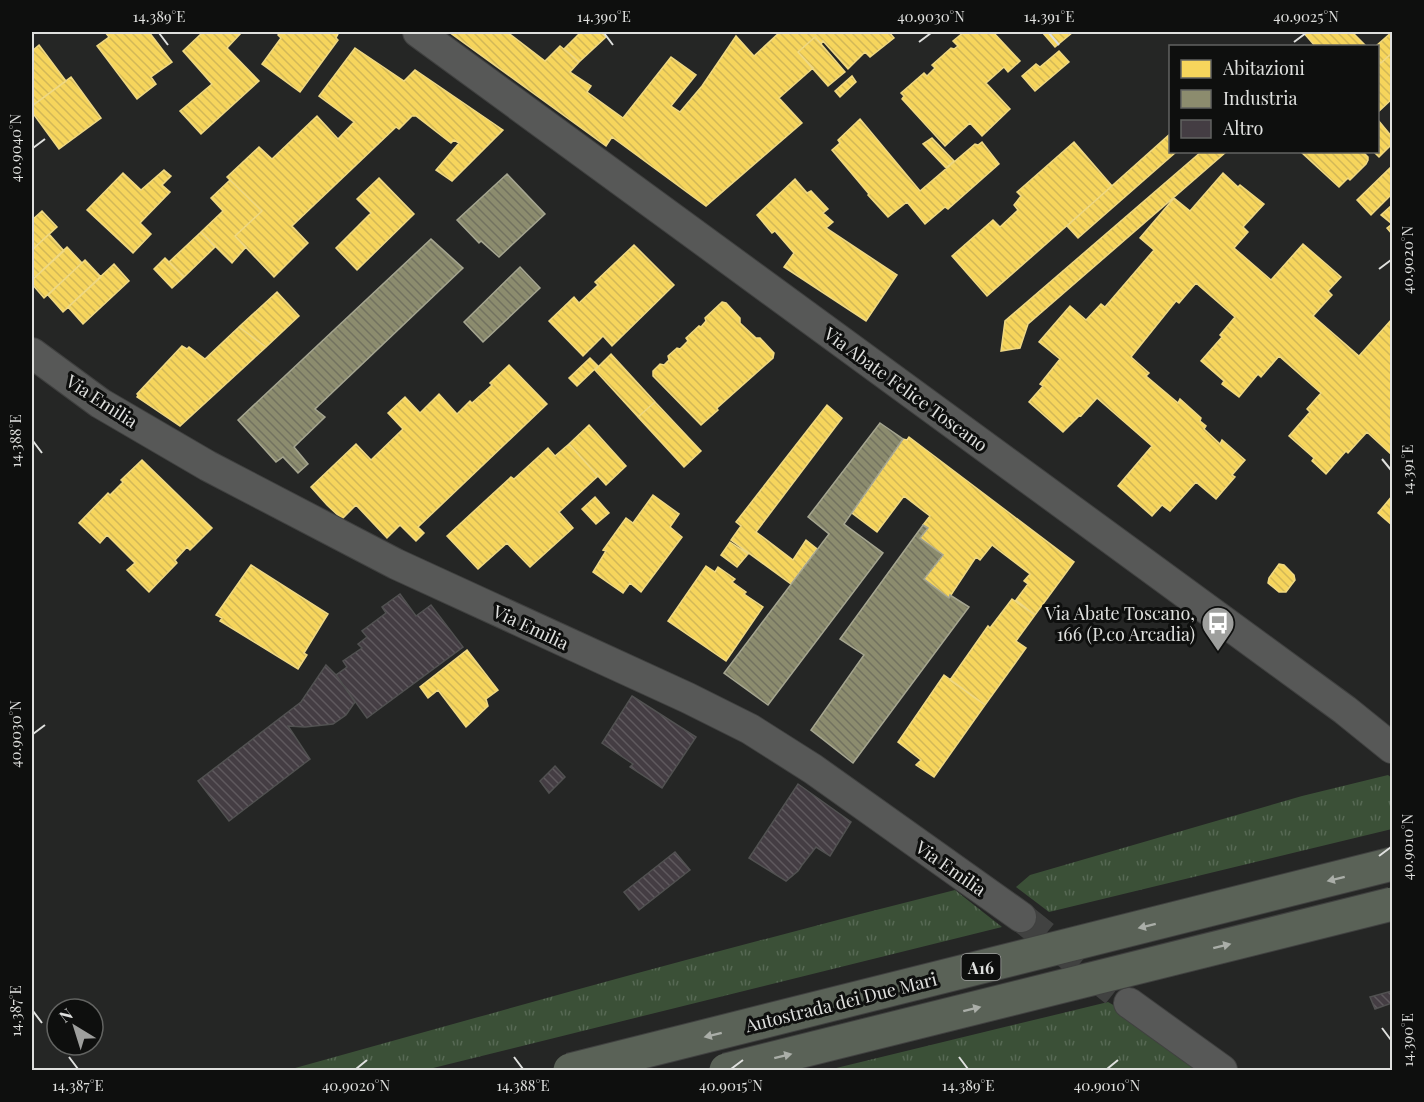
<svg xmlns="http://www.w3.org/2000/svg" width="1424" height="1102" viewBox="0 0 1424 1102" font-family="'Playfair Display',serif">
  <defs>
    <pattern id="grass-tufts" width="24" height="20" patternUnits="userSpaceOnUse" patternTransform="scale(1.5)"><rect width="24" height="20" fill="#3b5037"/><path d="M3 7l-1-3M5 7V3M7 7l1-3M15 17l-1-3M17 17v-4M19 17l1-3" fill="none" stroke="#576954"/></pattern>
    <pattern id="homes-back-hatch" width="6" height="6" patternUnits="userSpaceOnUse" patternTransform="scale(1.5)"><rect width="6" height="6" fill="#f6d55c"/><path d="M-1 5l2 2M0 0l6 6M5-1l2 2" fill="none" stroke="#d2b857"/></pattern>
    <pattern id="industry-back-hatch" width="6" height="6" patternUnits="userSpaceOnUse" patternTransform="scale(1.5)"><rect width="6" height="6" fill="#8c8c6e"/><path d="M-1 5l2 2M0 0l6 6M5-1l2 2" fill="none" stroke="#72725f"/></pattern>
    <pattern id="building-back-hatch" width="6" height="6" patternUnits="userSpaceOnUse" patternTransform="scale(1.5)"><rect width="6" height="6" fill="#443d43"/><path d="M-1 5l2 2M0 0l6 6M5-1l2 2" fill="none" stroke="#5f595e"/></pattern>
  </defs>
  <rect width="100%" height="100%" fill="#252625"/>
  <!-- grass -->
  <path fill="url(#grass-tufts)" d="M 1388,775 L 1392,778 L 1392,829 L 1049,912 L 1016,887 L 1030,875 L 1302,796 Z
    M 955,890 L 1002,927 L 425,1070 L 288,1070 C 510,1008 732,946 955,890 Z
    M 1108,1002 L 1133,1016 L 1201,1070 L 828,1070 Z"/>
  <!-- homes -->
  <path fill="url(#homes-back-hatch)" stroke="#efd883" stroke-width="1.5" d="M 105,32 L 149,32 L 172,62 L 151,77 L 156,84 L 137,99 L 97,46 L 109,37 Z
    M 200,32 L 242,32 L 227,48 L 259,81 L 201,134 L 180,111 L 212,84 L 183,51 L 202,33 Z
    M 281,32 L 339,32 L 336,38 L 338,40 L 300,92 L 262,64 L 281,38 L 278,35 Z
    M 449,32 L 507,32 L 545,61 L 560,46 L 579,62 L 570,72 L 591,86 L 587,92 L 623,118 L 671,57 L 696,75 L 671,106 L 680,112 L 702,86 L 736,36 L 754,56 L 780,32 L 889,32 L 894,38 L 870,57 L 865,52 L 848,69 L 823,41 L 821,44 L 815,37 L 798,52 L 813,68 L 779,98 L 802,123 L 706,206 L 612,137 L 606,146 Z
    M 581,32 L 601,32 L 606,37 L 579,62 L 564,49 Z
    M 964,32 L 993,32 L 1020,61 L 1008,72 L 1004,67 L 986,83 L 1010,109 L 982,136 L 970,123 L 945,146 L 902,99 L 904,96 L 901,93 L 924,73 L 927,76 L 935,68 L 932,65 L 951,48 L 954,49 L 958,46 L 953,41 Z
    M 1042,32 L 1073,32 L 1055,47 Z
    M 1303,32 L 1352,32 L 1366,46 L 1315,46 Z
    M 1392,32 L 1392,53 L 1381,63 L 1378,60 L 1378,46 L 1376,46 Z
    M 815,37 L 845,72 L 828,86 L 798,52 Z
    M 39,45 L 66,81 L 32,106 L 32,51 Z
    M 355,48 L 404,81 L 415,70 L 503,130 L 452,181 L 436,170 L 459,143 L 454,140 L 451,143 L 416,116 L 412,116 L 399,129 L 396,127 L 292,226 L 308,243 L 274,277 L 235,236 L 262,211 L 227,177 L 259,147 L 272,159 L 317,116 L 338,139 L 354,122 L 319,96 Z
    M 1059,51 L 1069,62 L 1035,91 L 1022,76 L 1036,64 L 1040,67 Z
    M 1392,53 L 1392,99 L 1378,112 L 1378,60 L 1381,63 Z
    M 852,76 L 856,82 L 840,97 L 835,91 Z
    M 71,77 L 101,118 L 59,149 L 32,112 L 32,106 Z
    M 860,119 L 920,191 L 975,144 L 978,145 L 982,142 L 999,164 L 948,209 L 945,207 L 925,224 L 907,202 L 888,217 L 868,195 L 869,194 L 832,150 L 840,143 L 838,140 Z
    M 1378,120 L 1392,137 L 1391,140 L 1392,144 L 1379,157 L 1374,152 L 1378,152 Z
    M 1170,134 L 1170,152 L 1176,152 L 1078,238 L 1067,226 Z
    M 932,138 L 954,161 L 946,168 L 923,144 Z
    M 1074,142 L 1112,186 L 987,296 L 952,256 L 993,220 L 1000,227 L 1018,210 L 1014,205 L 1021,196 L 1017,192 Z
    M 1201,152 L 1226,152 L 1028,324 L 1020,348 L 1001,351 L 1005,321 Z
    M 1301,152 L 1363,152 L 1368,157 L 1368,160 L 1366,164 L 1350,180 L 1348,178 L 1339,187 Z
    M 1390,168 L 1392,171 L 1392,194 L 1371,215 L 1357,200 Z
    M 164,170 L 171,176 L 162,185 L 170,192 L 140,223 L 151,234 L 133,253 L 87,210 L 123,173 L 141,190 Z
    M 1223,173 L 1238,187 L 1240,185 L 1264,204 L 1243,227 L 1248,232 L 1234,248 L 1271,280 L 1303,244 L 1341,277 L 1328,291 L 1332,295 L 1313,316 L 1359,356 L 1391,320 L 1392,321 L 1392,455 L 1367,432 L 1348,453 L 1346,451 L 1326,474 L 1312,461 L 1314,458 L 1289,436 L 1310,412 L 1307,409 L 1321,393 L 1279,356 L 1261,377 L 1258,374 L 1239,397 L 1222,384 L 1224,381 L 1201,361 L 1222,337 L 1220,335 L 1235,317 L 1196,283 L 1179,303 L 1176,301 L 1131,357 L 1149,373 L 1146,376 L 1178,403 L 1180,399 L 1201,418 L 1200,421 L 1206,426 L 1204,429 L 1220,444 L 1222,440 L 1245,460 L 1232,475 L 1235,477 L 1216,499 L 1196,482 L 1170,511 L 1162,505 L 1152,516 L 1118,486 L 1152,446 L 1097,398 L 1081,416 L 1080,415 L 1063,432 L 1029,402 L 1043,386 L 1040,384 L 1060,359 L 1039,342 L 1070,306 L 1086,320 L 1101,304 L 1105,307 L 1154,250 L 1140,238 L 1174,198 L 1190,211 Z
    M 379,178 L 414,214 L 357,270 L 336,248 L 371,213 L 357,199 Z
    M 795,179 L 807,193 L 811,191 L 828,209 L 823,213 L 833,222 L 826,228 L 897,275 L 866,321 L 784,267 L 794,253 L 775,231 L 772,233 L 757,215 Z
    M 230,180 L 262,211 L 235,236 L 246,247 L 232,263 L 201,232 L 223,211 L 211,198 Z
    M 1392,205 L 1392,234 L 1387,228 L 1392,224 L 1381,215 Z
    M 42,211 L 57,227 L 32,250 L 32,220 Z
    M 201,232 L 215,247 L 184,277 L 169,262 Z
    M 49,234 L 64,251 L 32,280 L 32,250 Z
    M 634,245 L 674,285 L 612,346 L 603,336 L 583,356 L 549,321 L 574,297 L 579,303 L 598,285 L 595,282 Z
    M 67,247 L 82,263 L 44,298 L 32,284 L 32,280 Z
    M 165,258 L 184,277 L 172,288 L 154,269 Z
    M 85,260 L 101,277 L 63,312 L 48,295 Z
    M 114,264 L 129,281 L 83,324 L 68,307 Z
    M 277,292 L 299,316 L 266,347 L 239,327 Z
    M 722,302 L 726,303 L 740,318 L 740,323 L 756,338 L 760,338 L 774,353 L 773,358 L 717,408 L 718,410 L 701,425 L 653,376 L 653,371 L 660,364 L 664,365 L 669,360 L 668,356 L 677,348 L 680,349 L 688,341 L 686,338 L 699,326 L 701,327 L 706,321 L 705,318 Z
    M 239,327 L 266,347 L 180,426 L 137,397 L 138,396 L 137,394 L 182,346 L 187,349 L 189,347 L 205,359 Z
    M 611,354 L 655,402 L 638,417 L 595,370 Z
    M 590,358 L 598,366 L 577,386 L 569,378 Z
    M 509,365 L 547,404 L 418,527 L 424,533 L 416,541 L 400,525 L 387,538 L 356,505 L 342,519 L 327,505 L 311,487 L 356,444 L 371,460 L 403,429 L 388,413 L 405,397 L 420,413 L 439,394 L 457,414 L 470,401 L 472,403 L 492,385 L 490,383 Z
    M 655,402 L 701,451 L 684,467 L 638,417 Z
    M 827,405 L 842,418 L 756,532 L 793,560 L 806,540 L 817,549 L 791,584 L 731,540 L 741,526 L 736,522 Z
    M 589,425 L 626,466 L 606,485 L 569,444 Z
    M 909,437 L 1074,562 L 1035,615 L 1016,600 L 1028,584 L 1024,581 L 1030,574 L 992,545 L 980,560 L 976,557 L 949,598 L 924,579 L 943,555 L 920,538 L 928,528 L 923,525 L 930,516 L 904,496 L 877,532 L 852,513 L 903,439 L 907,440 Z
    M 569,444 L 598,476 L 559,512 L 573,528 L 530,567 L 507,543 L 478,569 L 447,536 L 511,477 L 514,479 L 548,448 L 555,456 Z
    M 142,460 L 212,528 L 190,550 L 187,547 L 175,560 L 177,563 L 149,592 L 127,570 L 135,563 L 107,535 L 100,543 L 79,523 L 108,493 L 110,495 L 123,482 L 121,480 Z
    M 653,495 L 679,514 L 670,527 L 682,537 L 641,592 L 630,583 L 623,593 L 593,572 L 606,551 L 603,550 L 626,518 L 633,523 Z
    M 1392,496 L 1392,525 L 1378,513 Z
    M 595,497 L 609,513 L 596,524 L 582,509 Z
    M 730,542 L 748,554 L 737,567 L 721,555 Z
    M 1279,564 L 1284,565 L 1294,575 L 1295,580 L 1286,592 L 1279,592 L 1268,583 L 1269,578 Z
    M 251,565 L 328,614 L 304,653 L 307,655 L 298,669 L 220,621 L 222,618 L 216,615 Z
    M 706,566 L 715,572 L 718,567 L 735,579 L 732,582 L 746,592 L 744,594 L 763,607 L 726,661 L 668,621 Z
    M 1012,599 L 1035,615 L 1016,641 L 1026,648 L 985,705 L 950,680 L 988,626 L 990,628 Z
    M 467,650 L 498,690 L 486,699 L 488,706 L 466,727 L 438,690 L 428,698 L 420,687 Z
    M 944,675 L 985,705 L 934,777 L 916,765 L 921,760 L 898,742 Z"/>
  <!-- industry -->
  <path fill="url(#industry-back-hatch)" stroke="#a5a590" stroke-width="1.5" d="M 507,174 L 545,214 L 499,257 L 481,241 L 479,243 L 457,220 Z
    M 431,239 L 463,268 L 315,409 L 325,417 L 294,447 L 308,464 L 298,473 L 283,457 L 276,462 L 238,420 Z
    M 520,267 L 540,288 L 483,342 L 464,322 Z
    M 880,423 L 903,439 L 844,524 L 883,553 L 768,705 L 724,673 L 829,534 L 808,517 Z
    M 923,525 L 928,528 L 920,538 L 943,555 L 924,579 L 949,598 L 950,595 L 969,607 L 853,763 L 811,730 L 864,655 L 840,639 Z"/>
  <!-- building -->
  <path fill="url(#building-back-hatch)" stroke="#515151" stroke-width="1.5" d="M 400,594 L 416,616 L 431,605 L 463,647 L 367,718 L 336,675 L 347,667 L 343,661 L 362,648 L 358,644 L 367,637 L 362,631 L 386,613 L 382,607 Z
    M 326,665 L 336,675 L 355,702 L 346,715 L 333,724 L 305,727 L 288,726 L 310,759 L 229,821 L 198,781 L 301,702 Z
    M 632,696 L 696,737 L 662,788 L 630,767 L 633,764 L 602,743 Z
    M 555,766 L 565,777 L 549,793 L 540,781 Z
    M 798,784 L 851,822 L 830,856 L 816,847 L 802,865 L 798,871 L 786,881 L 749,858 Z
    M 675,852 L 690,870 L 639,910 L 624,892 Z
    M 1392,991 L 1392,1003 L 1375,1009 L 1370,997 Z"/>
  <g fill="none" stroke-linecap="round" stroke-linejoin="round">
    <!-- minor-tunnel -->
    <path stroke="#414241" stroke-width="30" stroke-dasharray="30 15" stroke-linecap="butt" d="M 1021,917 L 1129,1003"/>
    <defs>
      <path id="minor" d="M 418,32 L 1345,710 L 1392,748
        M 32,353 L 100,403 L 208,466 L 396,564 L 688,698 L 750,729 L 813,769 L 1021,917
        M 1129,1003 L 1222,1070"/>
    </defs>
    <!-- minor casing -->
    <use href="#minor" stroke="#404140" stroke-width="32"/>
    <!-- minor -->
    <use href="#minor" stroke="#575857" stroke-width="30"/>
    <defs>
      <path id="motorway-bridge" d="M 570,1070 L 1392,864
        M 726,1070 L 1392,904"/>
    </defs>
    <!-- motorway-bridge casing -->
    <use href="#motorway-bridge" stroke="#404140" stroke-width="35" stroke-linecap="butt"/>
    <!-- motorway-bridge -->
    <use href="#motorway-bridge" stroke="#5a6257" stroke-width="33"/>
  </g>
  <!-- one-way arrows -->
  <defs><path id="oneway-solid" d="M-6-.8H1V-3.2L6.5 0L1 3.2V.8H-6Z" transform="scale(1.5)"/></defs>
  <g fill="#aaaea8">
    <use href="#oneway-solid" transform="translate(1336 879) rotate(166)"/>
    <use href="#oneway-solid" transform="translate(1147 926) rotate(166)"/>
    <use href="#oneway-solid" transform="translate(1222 946) rotate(-14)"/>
    <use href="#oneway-solid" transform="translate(972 1009) rotate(-14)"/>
    <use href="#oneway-solid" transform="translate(713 1035) rotate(166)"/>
    <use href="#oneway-solid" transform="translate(783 1056) rotate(-14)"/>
  </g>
  <!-- ticks -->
  <path fill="none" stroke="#dfe0de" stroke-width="2" d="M 159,33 L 168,45M 604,33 L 613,45M 1049,33 L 1059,45M 919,42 L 931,33M 1294,42 L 1306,33M 33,148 L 45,139M 1379,269 L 1391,260M 33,441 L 42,453M 1382,459 L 1391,470M 33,734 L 45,725M 1379,856 L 1391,847M 33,1011 L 42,1023M 1382,1028 L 1391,1040M 69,1057 L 78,1069M 514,1057 L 523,1069M 959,1057 L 968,1069M 356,1069 L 367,1060M 731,1069 L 743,1060M 1107,1069 L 1118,1060"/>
  <!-- icons -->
  <defs>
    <symbol id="bus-pin" viewBox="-11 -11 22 30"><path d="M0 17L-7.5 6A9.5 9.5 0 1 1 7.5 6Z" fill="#9e9f9d" stroke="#0e0f0e"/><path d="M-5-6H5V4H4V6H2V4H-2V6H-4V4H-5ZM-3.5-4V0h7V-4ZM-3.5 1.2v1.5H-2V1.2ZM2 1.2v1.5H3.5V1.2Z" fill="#fff"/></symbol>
  </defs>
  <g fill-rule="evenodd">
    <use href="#bus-pin" x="1199" y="604" width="38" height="52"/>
  </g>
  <g text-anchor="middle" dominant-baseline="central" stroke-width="6" stroke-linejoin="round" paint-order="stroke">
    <!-- shield labels -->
    <rect fill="#0e0f0e" stroke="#a0a1a0" stroke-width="1.5" x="961.5" y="954" width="39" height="26" rx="4.5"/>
    <g font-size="16" font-weight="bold" fill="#dfe0de">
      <text x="981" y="967">A16</text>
    </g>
    <!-- street labels -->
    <g font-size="18" fill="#dfe0de" stroke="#0e0f0e">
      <text transform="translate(906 389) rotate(36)">Via Abate Felice Toscano</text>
      <text transform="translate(102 401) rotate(33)">Via Emilia</text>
      <text transform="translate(531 627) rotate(25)">Via Emilia</text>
      <text transform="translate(951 868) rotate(35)">Via Emilia</text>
      <text transform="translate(841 1002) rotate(-14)">Autostrada dei Due Mari</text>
    </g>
    <!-- poi labels -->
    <g font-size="18" fill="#dfe0de" stroke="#0e0f0e" text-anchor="end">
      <text x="1195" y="613">Via Abate Toscano,<tspan x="1195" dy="21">166 (P.co Arcadia)</tspan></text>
    </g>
  </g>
  <!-- border -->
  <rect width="1424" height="1102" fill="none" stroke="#0e0f0e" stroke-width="66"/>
  <!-- legend -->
  <rect x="1169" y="45" width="210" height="108" fill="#0e0f0e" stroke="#626361" stroke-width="1.5"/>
  <rect x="1181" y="60" width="30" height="18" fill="#f6d55c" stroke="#626361" stroke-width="1.5"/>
  <text x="1223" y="75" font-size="18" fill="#dfe0de">Abitazioni</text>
  <rect x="1181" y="90" width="30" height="18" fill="#8c8c6e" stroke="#626361" stroke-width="1.5"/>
  <text x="1223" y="105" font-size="18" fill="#dfe0de">Industria</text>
  <rect x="1181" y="120" width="30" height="18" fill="#443d43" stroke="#626361" stroke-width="1.5"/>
  <text x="1223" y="135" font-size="18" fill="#dfe0de">Altro</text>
  <!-- north arrow -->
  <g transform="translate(75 1027) rotate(322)"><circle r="28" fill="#0e0f0e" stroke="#626361" stroke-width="1.5"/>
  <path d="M0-4.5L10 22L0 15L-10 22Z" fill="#9e9f9d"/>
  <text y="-9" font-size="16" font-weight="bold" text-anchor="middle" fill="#dfe0de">N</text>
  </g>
  <rect x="33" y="33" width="1358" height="1036" fill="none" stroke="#dfe0de" stroke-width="2"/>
  <g font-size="15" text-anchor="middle" fill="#dfe0de">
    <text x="159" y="22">14.389°E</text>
    <text x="604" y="22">14.390°E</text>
    <text x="931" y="22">40.9030°N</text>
    <text x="1049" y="22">14.391°E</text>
    <text x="1306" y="22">40.9025°N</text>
    <text transform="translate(16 148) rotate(-90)" y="5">40.9040°N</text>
    <text transform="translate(1408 260) rotate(-90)" y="5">40.9020°N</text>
    <text transform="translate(16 441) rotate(-90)" y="5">14.388°E</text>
    <text transform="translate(1408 470) rotate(-90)" y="5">14.391°E</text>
    <text transform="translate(16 734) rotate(-90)" y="5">40.9030°N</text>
    <text transform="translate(1408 847) rotate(-90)" y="5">40.9010°N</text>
    <text transform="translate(16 1011) rotate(-90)" y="5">14.387°E</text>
    <text transform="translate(1408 1040) rotate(-90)" y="5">14.390°E</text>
    <text x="78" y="1091">14.387°E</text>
    <text x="356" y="1091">40.9020°N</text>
    <text x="523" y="1091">14.388°E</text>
    <text x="731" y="1091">40.9015°N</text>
    <text x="968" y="1091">14.389°E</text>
    <text x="1107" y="1091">40.9010°N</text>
  </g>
</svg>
